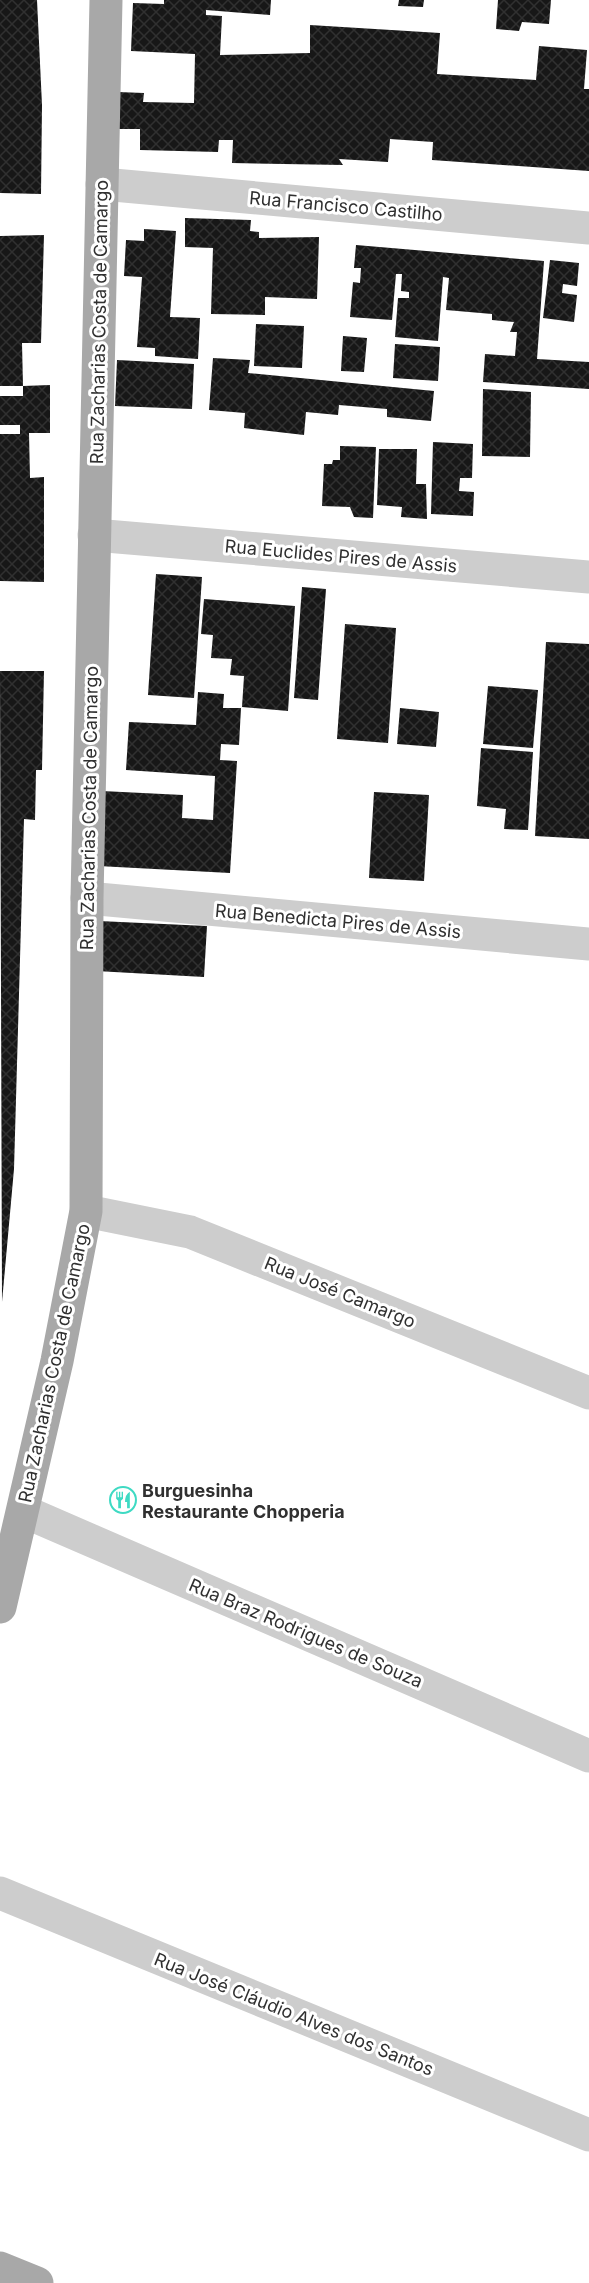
<svg xmlns="http://www.w3.org/2000/svg" width="589" height="2283" viewBox="0 0 589 2283" font-family="Inter,sans-serif">
  <defs>
    <pattern id="building-cross-hatch" width="8" height="8" patternUnits="userSpaceOnUse" patternTransform="scale(1.5)"><rect width="8" height="8" fill="#171717"/><path d="M0 0l8 8M0 8l8-8" fill="none" stroke="#303030"/></pattern>
  </defs>
  <rect width="100%" height="100%" fill="#fff"/>
  <!-- building -->
  <path fill="url(#building-cross-hatch)" d="M 0,0 L 37,0 L 42,105 L 41,194 L 0,193 Z
    M 164,0 L 271,0 L 270,15 L 206,10 L 206,15 L 222,16 L 220,55 L 310,53 L 310,25 L 440,33 L 437,74 L 536,80 L 539,46 L 587,50 L 584,89 L 589,89 L 589,171 L 432,160 L 433,142 L 390,139 L 388,162 L 339,159 L 343,165 L 232,163 L 233,140 L 219,140 L 218,152 L 140,150 L 140,129 L 118,129 L 118,92 L 144,93 L 143,102 L 194,103 L 195,54 L 131,51 L 133,3 L 164,4 Z
    M 399,0 L 424,0 L 423,7 L 398,6 Z
    M 498,0 L 551,0 L 549,24 L 522,22 L 519,31 L 496,29 Z
    M 185,218 L 251,220 L 250,231 L 259,232 L 259,238 L 319,237 L 317,299 L 265,297 L 265,315 L 211,314 L 213,248 L 185,247 Z
    M 144,229 L 176,231 L 170,317 L 200,318 L 198,359 L 155,356 L 155,348 L 137,347 L 142,277 L 124,276 L 126,240 L 144,241 Z
    M 44,235 L 41,343 L 22,343 L 23,386 L 0,386 L 0,236 Z
    M 356,245 L 544,261 L 537,359 L 589,362 L 589,389 L 483,382 L 485,354 L 515,356 L 517,332 L 510,332 L 514,322 L 492,320 L 492,314 L 446,310 L 449,278 L 443,277 L 438,341 L 395,337 L 398,298 L 409,298 L 409,292 L 401,291 L 402,274 L 396,274 L 392,320 L 350,317 L 353,282 L 360,283 L 361,268 L 354,268 Z
    M 550,260 L 579,263 L 577,286 L 563,284 L 562,293 L 577,295 L 574,322 L 543,318 Z
    M 256,324 L 304,326 L 302,368 L 254,366 Z
    M 343,336 L 367,338 L 364,372 L 341,371 Z
    M 395,344 L 440,347 L 438,381 L 393,378 Z
    M 213,358 L 250,360 L 248,373 L 434,391 L 431,421 L 387,417 L 387,409 L 339,405 L 338,415 L 306,412 L 304,435 L 244,428 L 245,413 L 209,410 Z
    M 117,360 L 194,364 L 192,409 L 115,406 Z
    M 50,385 L 50,433 L 29,433 L 30,478 L 44,477 L 44,582 L 0,581 L 0,434 L 20,434 L 20,425 L 0,425 L 0,396 L 23,396 L 23,386 Z
    M 483,389 L 531,392 L 530,457 L 482,456 Z
    M 433,442 L 473,444 L 472,478 L 460,478 L 459,491 L 474,492 L 473,516 L 431,514 Z
    M 340,446 L 376,447 L 373,518 L 354,517 L 350,507 L 322,506 L 324,464 L 332,464 L 333,460 L 340,460 Z
    M 379,449 L 417,449 L 416,484 L 426,484 L 427,519 L 401,517 L 402,507 L 377,505 Z
    M 156,574 L 202,577 L 194,698 L 148,695 Z
    M 302,587 L 326,589 L 318,700 L 294,698 Z
    M 204,599 L 295,606 L 288,711 L 242,707 L 244,676 L 230,675 L 232,659 L 211,658 L 213,635 L 201,634 Z
    M 345,624 L 396,628 L 388,743 L 337,739 Z
    M 546,642 L 589,644 L 589,839 L 535,836 Z
    M 0,671 L 44,671 L 42,770 L 36,770 L 35,820 L 24,819 L 14,1169 L 2,1302 Z
    M 488,686 L 538,690 L 533,748 L 483,744 Z
    M 198,692 L 224,694 L 223,708 L 241,708 L 239,745 L 221,744 L 220,760 L 237,761 L 230,873 L 98,866 L 102,791 L 183,795 L 182,818 L 213,820 L 215,776 L 126,770 L 129,722 L 196,725 Z
    M 400,708 L 439,712 L 436,747 L 397,744 Z
    M 481,748 L 533,752 L 528,830 L 504,829 L 506,809 L 477,806 Z
    M 374,792 L 429,795 L 424,881 L 369,878 Z
    M 99,921 L 207,926 L 204,977 L 96,971 Z"/>
  <g fill="none" stroke-linecap="round" stroke-linejoin="round">
    <!-- street -->
    <path stroke="#cdcdcd" stroke-width="33" d="M 102,184 L 589,228
      M 94,535 L 589,577
      M 87,898 L 589,944
      M 86,1211 L 190,1232 L 589,1393
      M 23,1511 L 589,1756
      M 0,1893 L 589,2135"/>
    <!-- primary -->
    <path stroke="#a8a8a8" stroke-width="33" d="M 0,1607 L 57,1361 L 86,1211 L 87,898 L 106,0
      M 0,2268 L 37,2283"/>
  </g>
  <!-- icons -->
  <defs>
    <symbol id="restaurant-ring" viewBox="-11 -11 22 22"><circle r="9.5" fill="#fff" stroke="#3edac3" stroke-width="1.5"/><path d="M-5-6h1v4h1v-4h1v4h1v-4h1v5L-1.5 .5V6h-2V.5L-5-1ZM5-6V6H3V1.5H1.5Q1.5-4 5-6Z" fill="#3edac3"/></symbol>
  </defs>
  <g fill-rule="evenodd">
    <use href="#restaurant-ring" x="108" y="1485" width="30" height="30"/>
  </g>
  <g text-anchor="middle" dominant-baseline="central" stroke-width="6" stroke-linejoin="round" paint-order="stroke">
    <!-- street labels -->
    <g font-size="18" fill="#303030" stroke="#fff">
      <text transform="translate(346 206) rotate(5)">Rua Francisco Castilho</text>
      <text transform="translate(99 322) rotate(-89)">Rua Zacharias Costa de Camargo</text>
      <text transform="translate(341 556) rotate(5)">Rua Euclides Pires de Assis</text>
      <text transform="translate(89 808) rotate(-89)">Rua Zacharias Costa de Camargo</text>
      <text transform="translate(338 921) rotate(5)">Rua Benedicta Pires de Assis</text>
      <text transform="translate(340 1292) rotate(22)">Rua José Camargo</text>
      <text transform="translate(54 1363) rotate(-78)">Rua Zacharias Costa de Camargo</text>
      <text transform="translate(306 1633) rotate(23)">Rua Braz Rodrigues de Souza</text>
      <text transform="translate(294 2014) rotate(22)">Rua José Cláudio Alves dos Santos</text>
    </g>
    <!-- poi labels -->
    <g font-size="18" font-weight="bold" fill="#303030" stroke="#fff" text-anchor="start">
      <text x="142" y="1490">Burguesinha<tspan x="142" dy="21">Restaurante Chopperia</tspan></text>
    </g>
  </g>
</svg>
